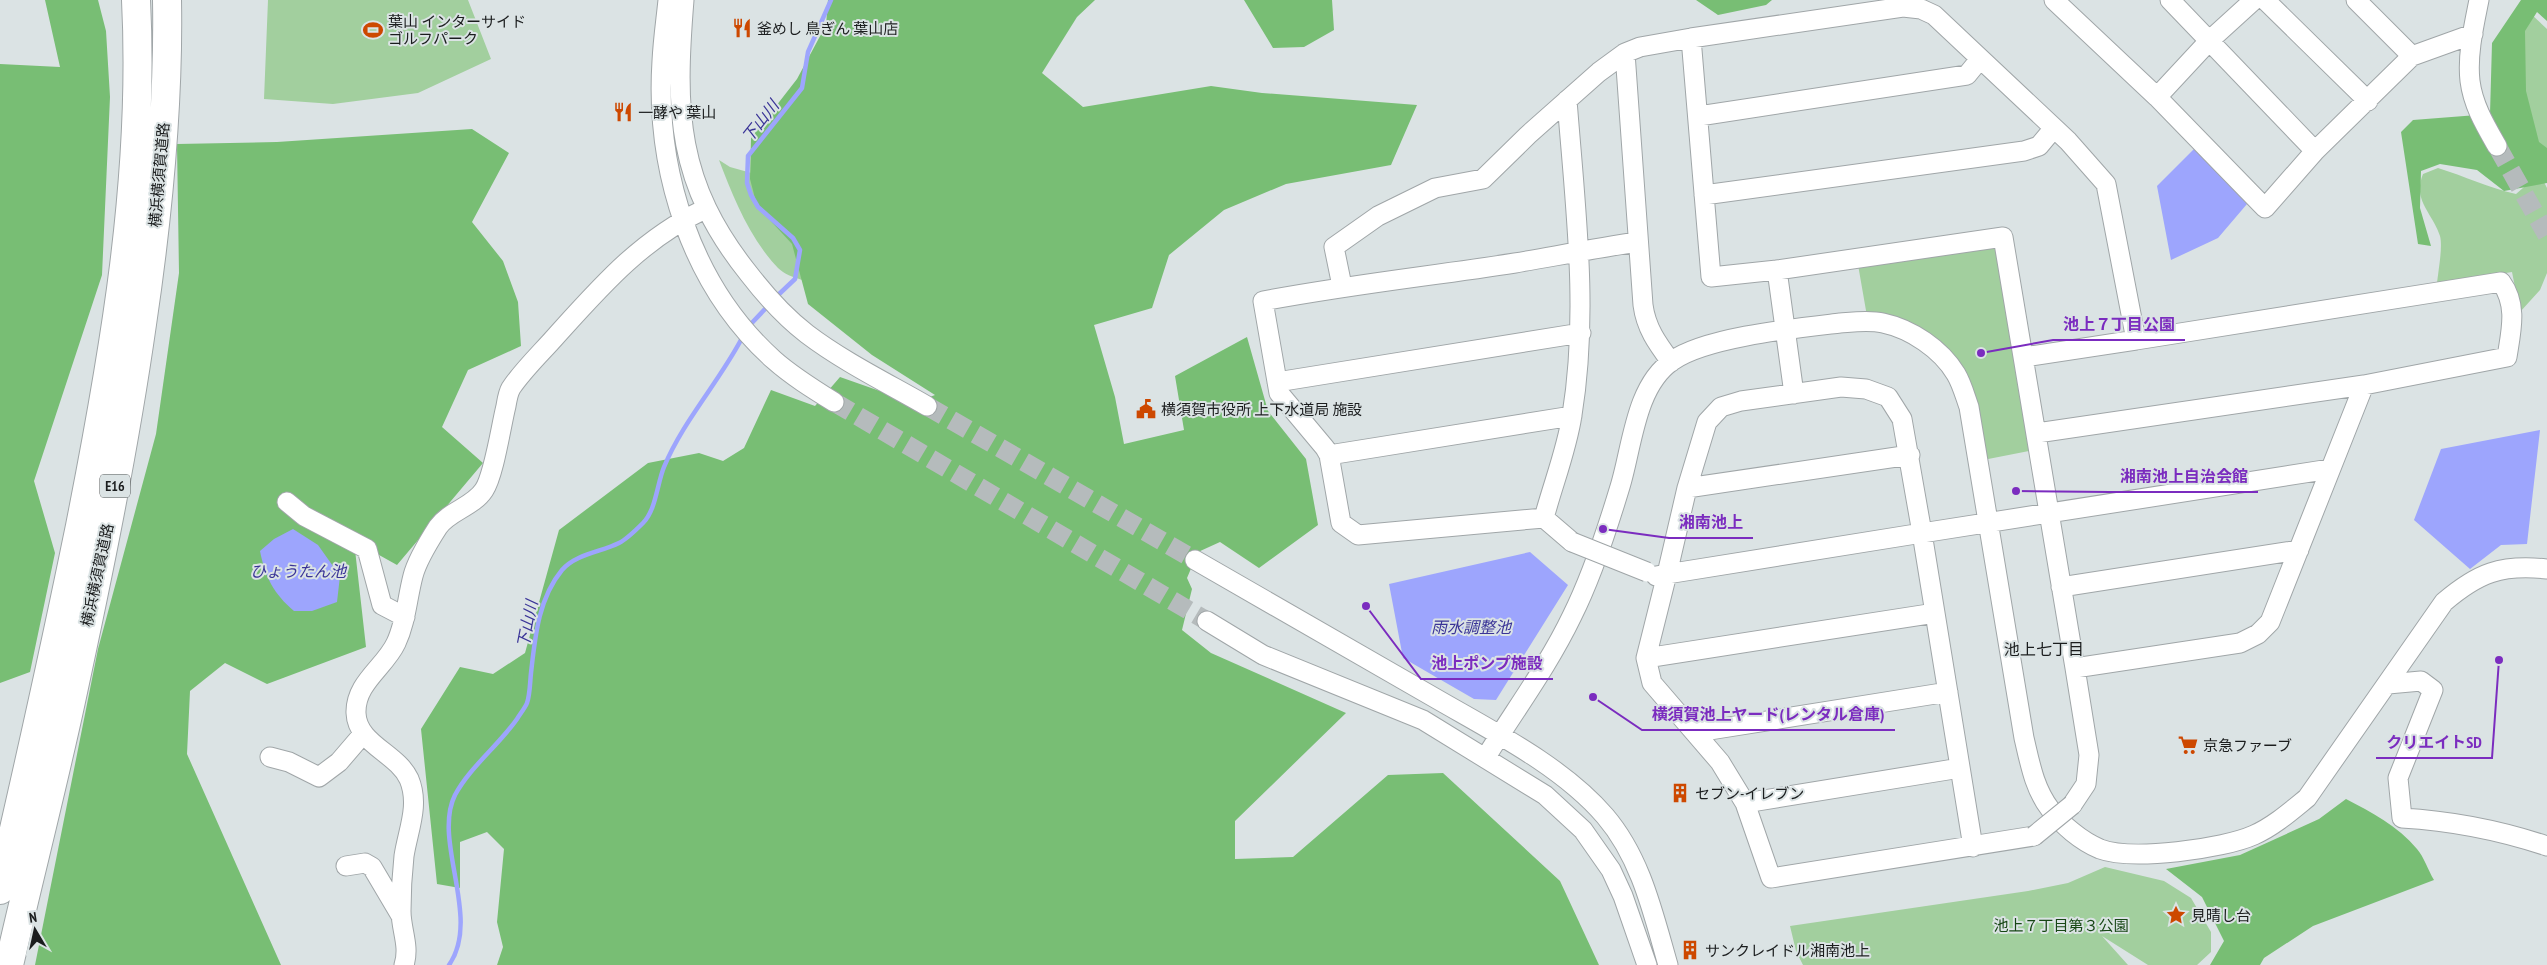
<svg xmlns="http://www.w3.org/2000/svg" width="2547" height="965" viewBox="0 0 2547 965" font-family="'PT Sans Narrow','Noto Sans JP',sans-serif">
  <rect width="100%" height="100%" fill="#dbe3e4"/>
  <!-- green -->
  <path fill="#a2cf9e" d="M 268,0 L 468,0 L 491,59 L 418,93 L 333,104 L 264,99 Z
    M 2530,13 L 2547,29 L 2547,178 L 2511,77 Z
    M 719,160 L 730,167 L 762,176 L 803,241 L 802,280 C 793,277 784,274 778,268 C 750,239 733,197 719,160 Z
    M 2438,168 C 2464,176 2489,188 2516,194 L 2531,181 L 2544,182 L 2547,188 L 2547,273 L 2540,290 L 2520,312 L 2512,272 L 2437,284 C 2438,272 2443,247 2440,236 C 2433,213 2412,201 2423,174 Z
    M 2003,237 L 2039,449 L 1978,461 L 1969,407 L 1934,348 L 1868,322 L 1857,259 Z
    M 2105,867 L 2164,881 L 2191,898 L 2211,932 L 2211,952 L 2197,965 L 2148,965 L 2102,936 L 2128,965 L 1803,965 L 1796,951 L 1790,926 L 2028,891 L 2068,883 Z"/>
  <!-- forest -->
  <path fill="#78be74" d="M 45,0 L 98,0 L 106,31 L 110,97 L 102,275 L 34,481 L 55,553 L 30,672 L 0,683 L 0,64 L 60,67 Z
    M 828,0 L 1095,0 L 1077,17 L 1042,73 L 1083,107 L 1211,86 L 1262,93 L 1417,105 L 1391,165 L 1286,184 L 1224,210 L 1169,255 L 1152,308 L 1094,325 L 1115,397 L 1124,444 L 1184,430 L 1175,376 L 1247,337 L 1268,411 L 1306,459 L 1318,525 L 1259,568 L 1220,542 L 1198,552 L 1187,578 L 1192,589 L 1182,630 L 1211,653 L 1346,713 L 1235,821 L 1235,859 L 1293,857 L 1388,775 L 1443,773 L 1560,881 L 1599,965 L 497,965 L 503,947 L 497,922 L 504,849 L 487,832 L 460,842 L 460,888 L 437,884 L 421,729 L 460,667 L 493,674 L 525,653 L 559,530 L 648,463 L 699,453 L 723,461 L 744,448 L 771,390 L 815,406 L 840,377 L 914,403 L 935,395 L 872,355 L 808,304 L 792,244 L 757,206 L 750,179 L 751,138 L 797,79 L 826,25 Z
    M 1244,0 L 1332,0 L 1334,30 L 1304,47 L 1273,48 Z
    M 1696,0 L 1772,0 L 1766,5 L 1718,15 Z
    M 2521,0 L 2547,0 L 2547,21 L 2537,12 L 2525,31 L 2526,91 L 2539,142 L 2547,148 L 2547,183 L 2504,191 L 2477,170 L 2440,164 L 2421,171 L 2420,208 L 2431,246 L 2418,244 L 2401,132 L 2413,120 L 2490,114 L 2492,43 Z
    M 472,129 L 509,153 L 472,222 L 503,261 L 518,302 L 521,346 L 468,370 L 442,427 L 483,463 L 397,565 L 354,541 L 366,647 L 267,684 L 225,663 L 190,691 L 187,754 L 281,965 L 35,965 L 98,649 L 156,434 L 179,273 L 177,144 L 277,142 Z
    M 2346,799 C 2371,812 2398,826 2417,849 C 2424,857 2428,870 2434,880 L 2313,926 L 2264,958 L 2260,965 L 2210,965 L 2224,941 L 2202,897 L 2166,869 L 2240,855 L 2319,819 Z"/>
  <!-- water -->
  <path fill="#9da5fd" d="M 2195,148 L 2247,204 L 2218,238 L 2171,260 L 2157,186 Z
    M 2540,430 L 2527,544 L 2501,545 L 2470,569 L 2414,520 L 2441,449 Z
    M 293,529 L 318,545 L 340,576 L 337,602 L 312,611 L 294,611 C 274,594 265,577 260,551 L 274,539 Z
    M 1530,552 L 1568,585 L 1496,700 L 1474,699 L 1403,658 L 1389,584 Z"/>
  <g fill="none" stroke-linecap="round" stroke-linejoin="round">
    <!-- stream -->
    <path stroke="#9da5fd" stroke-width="4.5" d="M 776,297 L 795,279 L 800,250 L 793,238 L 758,207 L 751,195 L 747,183 L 748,156 L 802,88 L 808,52 L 831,0
      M 748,327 L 766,308
      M 449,965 C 482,918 432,841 455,795 C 470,767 499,745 517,719 C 520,714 525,708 527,703 C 530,695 530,682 531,673 C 535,638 538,599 562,570 C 576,554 601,552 619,543 C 627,539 636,530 643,523 C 656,510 657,484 664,467 C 683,421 719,382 742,338"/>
    <!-- minor-tunnel -->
    <path stroke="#b5bbbc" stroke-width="19" stroke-dasharray="19 9" stroke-linecap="butt" d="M 2497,146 L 2547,235
      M 834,402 L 1207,621
      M 927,406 L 1195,560"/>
    <defs>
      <path id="minor" d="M 668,0 C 666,20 663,40 662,61 C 655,170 691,286 774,360 C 792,376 813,389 834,402
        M 684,0 C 675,111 676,183 749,274 C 766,296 785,317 807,334 C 844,362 887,383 927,406
        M 2054,0 L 2157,97 L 2265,208 L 2315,151 L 2412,56 L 2473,34
        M 2170,0 L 2315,151
        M 2265,0 L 2368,101
        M 2356,0 L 2412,56
        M 2479,0 C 2474,25 2467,55 2470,81 C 2473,105 2485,125 2497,146
        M 1691,38 L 1711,277 L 1777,270
        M 2157,97 L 2210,40 L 2254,0
        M 1567,100 C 1575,205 1589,311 1572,415 C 1567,449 1553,484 1544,518 L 1358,535 L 1341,523 L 1329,455 L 1325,448 L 1279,393 L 1263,301 C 1346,285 1431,276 1515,263 C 1556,256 1597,248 1638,242
        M 1699,116 L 1967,75 L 1980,59
        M 1704,195 L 2024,151 L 2039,146 L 2054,128
        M 1342,286 L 1334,247 L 1378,216 L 1435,188 L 1483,179 L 1528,135 L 1599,72 L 1625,53
        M 2024,357 L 2136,340
        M 1671,362 C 1657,343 1646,328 1643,305 L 1625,53 L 1640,47 L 1691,38 L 1903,7 L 1921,9 L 1934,15 L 2068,141 L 2106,184 L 2136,340 L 2501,282 C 2518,305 2511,331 2507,357 L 2364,385 L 2270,622 L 2258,634 L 2240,643 L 2075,668 L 2003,237 L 1777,270 L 1794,394
        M 1277,382 L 1581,333
        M 2037,433 L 2364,385
        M 1329,455 L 1572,416
        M 1687,488 L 1910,455
        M 287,502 L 304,516 L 367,549 L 382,605 L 405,617
        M 1544,518 L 1572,542
        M 1195,560 C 1275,606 1355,652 1435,698 C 1492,731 1562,766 1605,816 C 1641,858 1653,913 1668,965
        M 1656,576 L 1667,574 L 1646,658 L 1652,683 L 1720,762 L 1745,803 L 1771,878 L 2034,836
        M 2061,587 L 2299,550
        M 1207,621 L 1263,655 L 1423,720 L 1545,795 L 1583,830 L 1611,870 L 1623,896 L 1647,965
        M 1646,658 L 1935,613
        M 2388,684 L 2421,681 L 2433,690 L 2398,778 L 2402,818 C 2453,821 2499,830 2547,846
        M 1697,732 L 1948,692
        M 270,757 L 289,762 L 319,777 L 339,762 L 363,734
        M 1486,757 C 1515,710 1548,666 1572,616 C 1592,576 1606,533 1619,490 C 1632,451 1634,387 1672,361 C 1705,337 1797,328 1840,323 C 1854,322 1869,320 1883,323 C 1911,329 1941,349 1956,374 C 1962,384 1965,396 1969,407 L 2024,738 C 2030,763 2034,788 2050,809 C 2062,825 2081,841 2100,849 C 2132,861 2223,849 2254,835 C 2274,826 2291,811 2307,798 L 2444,602 C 2478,573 2501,564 2547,569
        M 1745,803 L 1960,768
        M 2072,805 L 2086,784 L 2089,755 L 2075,668
        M 1973,847 L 1922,533 L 1667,574 L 1687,488 L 1707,422 L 1721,407 L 1741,401 L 1841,387 L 1866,389 L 1888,397 L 1902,419 L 1922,533 L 2330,469
        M 346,866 L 365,863 L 372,867 L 401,916
        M 404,965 C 410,946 401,930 401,911 C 401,893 402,874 404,856 C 408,830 420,805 409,779 C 397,753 357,744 356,713 C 355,683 385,667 396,643 C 406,622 407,599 413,576 C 417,560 429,541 438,527 C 449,511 473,507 484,490 C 494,475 501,426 506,406 C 507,400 508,393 511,388 C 523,370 542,352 556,336 C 602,285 642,239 705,209"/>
      <path id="highway" d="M 0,890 C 28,769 55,648 80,526 C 114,354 145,177 136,0
        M 9,965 C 29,877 52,789 71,701 C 98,576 124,450 142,324 C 158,216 169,109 167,0"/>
    </defs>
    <!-- minor casing -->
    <use href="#minor" stroke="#a0a6a8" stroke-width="21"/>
    <!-- highway casing -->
    <use href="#highway" stroke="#a0a6a8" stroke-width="30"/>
    <!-- minor -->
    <use href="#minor" stroke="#fff" stroke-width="19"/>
    <!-- highway -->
    <use href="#highway" stroke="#fff" stroke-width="28"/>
    <defs>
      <path id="minor-bridge" d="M 1572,542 L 1647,572
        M 2034,836 L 2072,805"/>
    </defs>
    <!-- minor-bridge casing -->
    <use href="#minor-bridge" stroke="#a0a6a8" stroke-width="21" stroke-linecap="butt"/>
    <!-- minor-bridge -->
    <use href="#minor-bridge" stroke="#fff" stroke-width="19"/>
  </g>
  <!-- icons -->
  <defs>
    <symbol id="restaurant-bare" viewBox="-9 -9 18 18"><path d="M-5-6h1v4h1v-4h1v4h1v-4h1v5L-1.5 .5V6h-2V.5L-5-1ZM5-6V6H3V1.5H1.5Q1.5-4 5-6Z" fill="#cd4800" stroke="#dbe3e4" stroke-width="2.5" paint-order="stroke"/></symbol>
    <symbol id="stadium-bare" viewBox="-9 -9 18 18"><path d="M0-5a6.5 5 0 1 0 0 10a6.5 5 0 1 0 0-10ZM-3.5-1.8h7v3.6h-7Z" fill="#cd4800" stroke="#dbe3e4" stroke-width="2.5" paint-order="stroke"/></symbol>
    <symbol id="civic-bare" viewBox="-9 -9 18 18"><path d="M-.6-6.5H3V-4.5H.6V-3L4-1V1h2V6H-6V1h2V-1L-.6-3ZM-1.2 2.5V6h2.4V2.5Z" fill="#cd4800" stroke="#dbe3e4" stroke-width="2.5" paint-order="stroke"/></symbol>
    <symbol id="supermarket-bare" viewBox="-9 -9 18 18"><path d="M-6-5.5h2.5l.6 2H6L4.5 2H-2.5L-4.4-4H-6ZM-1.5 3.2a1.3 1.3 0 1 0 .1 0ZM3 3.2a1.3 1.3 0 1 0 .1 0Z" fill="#cd4800" stroke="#dbe3e4" stroke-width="2.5" paint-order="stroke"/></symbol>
    <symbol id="building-bare" viewBox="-9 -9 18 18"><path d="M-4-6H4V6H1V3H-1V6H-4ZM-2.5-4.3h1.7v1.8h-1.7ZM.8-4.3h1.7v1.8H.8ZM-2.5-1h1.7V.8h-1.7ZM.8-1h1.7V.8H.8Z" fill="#cd4800" stroke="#dbe3e4" stroke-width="2.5" paint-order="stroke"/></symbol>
    <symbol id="sight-bare" viewBox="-9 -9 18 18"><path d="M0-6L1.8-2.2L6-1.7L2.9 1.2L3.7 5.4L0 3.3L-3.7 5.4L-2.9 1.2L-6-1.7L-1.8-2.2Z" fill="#cd4800" stroke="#dbe3e4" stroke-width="2.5" paint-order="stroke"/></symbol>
  </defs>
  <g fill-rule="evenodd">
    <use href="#restaurant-bare" x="728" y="14" width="28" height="28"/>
    <use href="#stadium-bare" x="359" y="16" width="28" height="28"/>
    <use href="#restaurant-bare" x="609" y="98" width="28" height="28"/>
    <use href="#civic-bare" x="1132" y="395" width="28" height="28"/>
    <use href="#supermarket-bare" x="2174" y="731" width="28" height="28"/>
    <use href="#building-bare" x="1666" y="779" width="28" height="28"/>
    <use href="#sight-bare" x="2162" y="901" width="28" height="28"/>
    <use href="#building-bare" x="1676" y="936" width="28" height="28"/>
  </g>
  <g text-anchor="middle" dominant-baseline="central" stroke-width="4" stroke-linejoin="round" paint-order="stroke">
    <!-- shield labels -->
    <rect fill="#dbe3e4" stroke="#555859" stroke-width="1" x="100" y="474.5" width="30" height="23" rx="4"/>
    <g font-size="14" font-weight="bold" fill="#1b1d1e">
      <text x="115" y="486">E16</text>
    </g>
    <!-- poi labels -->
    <g font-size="15" fill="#1b1d1e" stroke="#dbe3e4" text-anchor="start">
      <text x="388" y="21">葉山 インターサイド<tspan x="388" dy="17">ゴルフパーク</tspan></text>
      <text x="757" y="28">釜めし 鳥ぎん 葉山店</text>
      <text x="638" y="112">一酵や 葉山</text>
      <text x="1161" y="409">横須賀市役所 上下水道局 施設</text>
      <text x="2203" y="745">京急ファーブ</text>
      <text x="1695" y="793">セブン-イレブン</text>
      <text x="2191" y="915">見晴し台</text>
      <text x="1705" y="950">サンクレイドル湘南池上</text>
    </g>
    <!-- street labels -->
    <g font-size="15" fill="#1b1d1e" stroke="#dbe3e4">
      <text transform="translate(159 175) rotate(-85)">横浜横須賀道路</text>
      <text transform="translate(97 575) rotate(-78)">横浜横須賀道路</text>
    </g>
    <!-- park labels -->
    <g font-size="15" fill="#174715" stroke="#dbe3e4">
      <text x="2061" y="925">池上７丁目第３公園</text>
    </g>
    <!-- water labels -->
    <g font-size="16" font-style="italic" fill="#3a3497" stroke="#dbe3e4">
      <text transform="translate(760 121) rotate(-52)">下山川</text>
      <text x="298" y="571">ひょうたん池</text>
      <text transform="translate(527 624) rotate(-79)">下山川</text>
      <text x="1471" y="627">雨水調整池</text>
    </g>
    <!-- neighbourhood labels -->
    <g font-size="16" fill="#1b1d1e" stroke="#dbe3e4">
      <text x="2044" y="649">池上七丁目</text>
    </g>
  </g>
  <!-- callouts -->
  <path fill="none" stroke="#7b2cbf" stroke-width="2" d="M1981 353L2053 340H2185M2016 491L2110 492H2258M1603 529L1669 538H1753M1366 606L1421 679H1553M1593 697L1642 730H1895M2499 660L2492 758H2376"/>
  <g fill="#7b2cbf" stroke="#dbe3e4" stroke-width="2">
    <circle cx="1981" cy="353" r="5"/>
    <circle cx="2016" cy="491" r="5"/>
    <circle cx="1603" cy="529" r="5"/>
    <circle cx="1366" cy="606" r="5"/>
    <circle cx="1593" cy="697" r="5"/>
    <circle cx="2499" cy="660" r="5"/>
  </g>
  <g font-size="16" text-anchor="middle" font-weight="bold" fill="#7b2cbf" stroke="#dbe3e4" stroke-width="4" stroke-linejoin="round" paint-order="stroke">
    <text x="2119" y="330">池上７丁目公園</text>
    <text x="2184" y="482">湘南池上自治会館</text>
    <text x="1711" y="528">湘南池上</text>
    <text x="1487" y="669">池上ポンプ施設</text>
    <text x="1768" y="720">横須賀池上ヤード(レンタル倉庫)</text>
    <text x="2434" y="748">クリエイトSD</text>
  </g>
  <!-- north arrow -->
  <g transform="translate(35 930) rotate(351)" stroke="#dbe3e4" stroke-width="4" paint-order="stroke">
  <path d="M0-4L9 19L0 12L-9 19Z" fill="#1b1d1e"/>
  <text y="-8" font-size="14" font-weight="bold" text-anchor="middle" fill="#1b1d1e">N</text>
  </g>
</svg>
